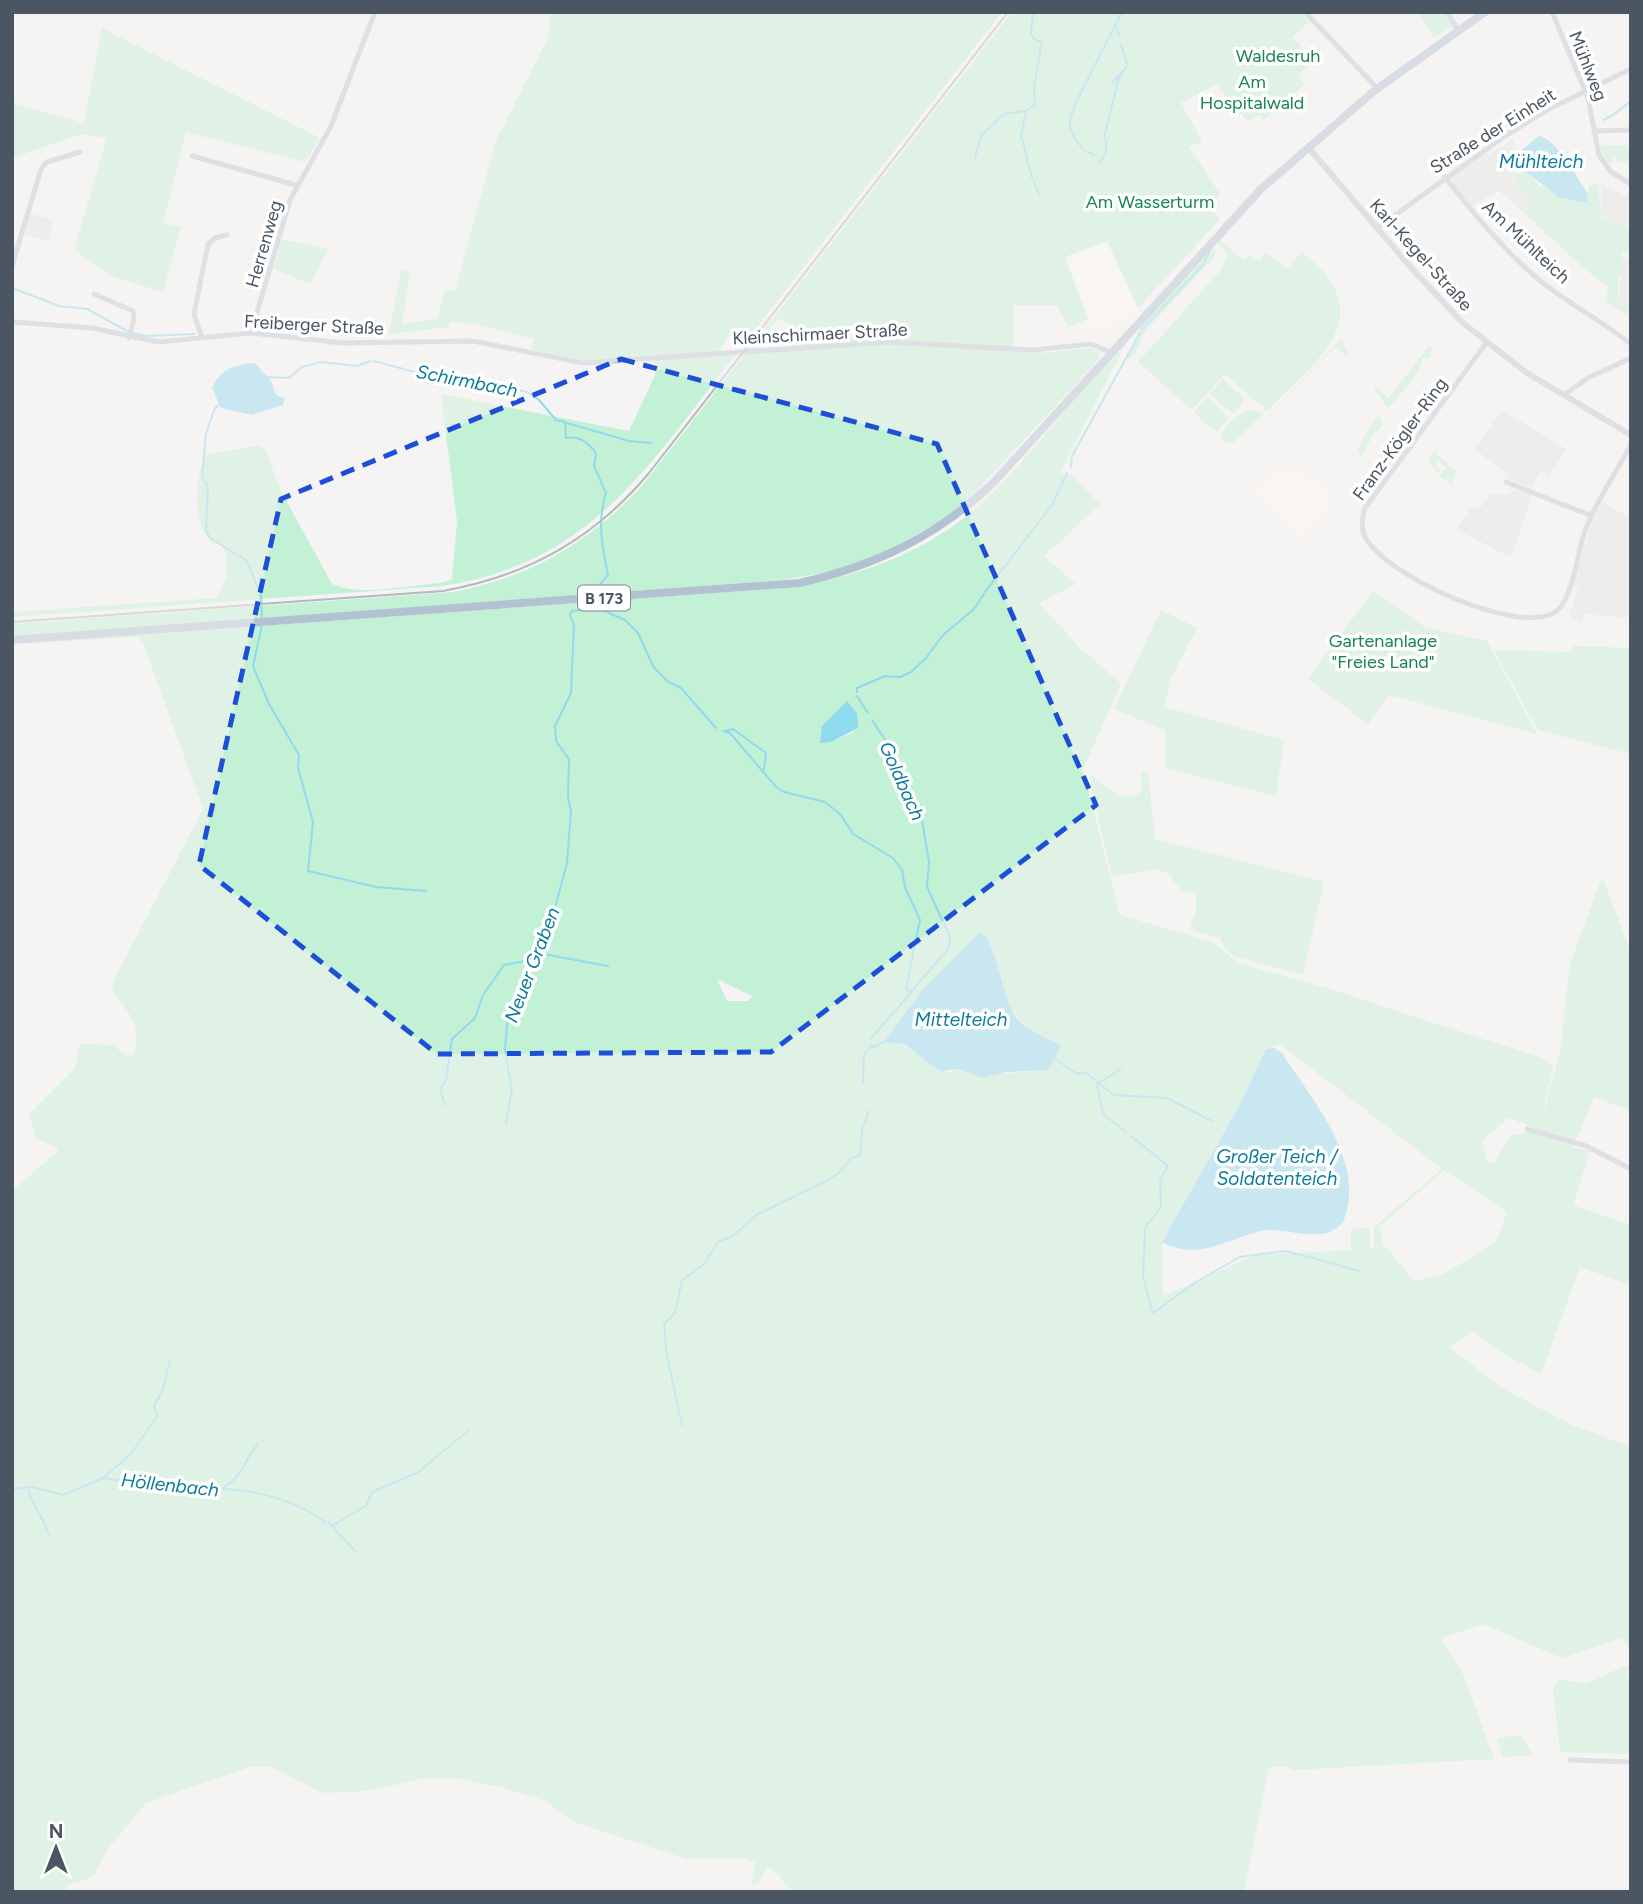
<svg xmlns="http://www.w3.org/2000/svg" width="1643" height="1904" viewBox="0 0 1643 1904" font-family="Figtree,sans-serif">
  <rect width="100%" height="100%" fill="#f5f3f3"/>
  <!-- commercial -->
  <path fill="#fdf9ef" d="M 1107,241 L 1138,308 L 1133,315 L 1093,332 L 1065,257 Z
    M 1291,468 L 1332,490 L 1328,506 L 1303,538 L 1254,494 L 1276,470 L 1283,476 Z"/>
  <!-- education -->
  <path fill="#e6e4e5" d="M 1513,139 L 1516,148 L 1513,161 L 1516,185 L 1533,201 L 1524,213 L 1498,190 L 1472,207 L 1454,184 L 1452,177 L 1486,151 L 1489,155 Z
    M 1601,183 L 1625,196 L 1631,190 L 1631,227 L 1602,218 Z
    M 28,213 L 54,220 L 48,241 L 23,234 Z
    M 1622,257 L 1631,259 L 1631,308 L 1618,305 Z
    M 1502,410 L 1566,449 L 1549,476 L 1541,471 L 1531,488 L 1509,479 L 1507,474 L 1475,449 Z
    M 1517,490 L 1532,495 L 1512,555 L 1508,556 L 1456,529 L 1471,508 L 1481,507 L 1490,494 L 1505,495 Z
    M 1602,502 L 1631,518 L 1631,609 L 1626,618 L 1585,614 L 1582,623 L 1569,616 L 1578,588 L 1573,586 L 1590,528 Z"/>
  <!-- green -->
  <path fill="#c3f1d5" fill-rule="evenodd" d="M 551,12 L 1002,12 L 754,331 L 730,332 L 720,351 L 738,351 C 652,461 593,563 443,586 L 12,617 L 12,612 L 217,598 L 227,575 L 226,553 L 222,545 L 213,544 C 190,520 196,485 204,455 L 258,446 L 265,449 L 281,491 L 332,584 C 359,597 411,585 441,583 L 452,579 L 457,521 L 441,394 L 629,431 L 656,373 L 655,359 C 609,362 576,362 532,349 L 534,339 L 475,324 L 450,322 L 448,327 L 389,334 L 401,270 L 410,272 L 402,324 L 438,319 L 444,291 L 455,291 L 496,141 L 548,38 Z
    M 1012,12 L 1300,12 L 1309,21 L 1292,37 L 1304,49 L 1298,55 L 1308,66 L 1298,76 L 1304,85 L 1264,120 L 1259,115 L 1248,122 L 1216,84 L 1181,103 L 1202,141 L 1189,147 L 1220,194 L 1209,207 L 1220,219 L 1138,308 L 1107,241 L 1065,257 L 1088,319 L 1068,327 L 1057,305 L 1014,305 L 1014,351 L 1042,353 L 1090,348 L 1099,352 L 1100,358 L 967,501 L 945,518 L 879,556 L 828,572 L 782,580 L 12,638 L 12,624 L 453,592 C 529,578 589,543 641,487 ZM 778,318 L 791,325 L 791,347 L 755,348 Z
    M 1417,12 L 1445,12 L 1453,26 L 1434,37 Z
    M 102,28 L 320,138 L 305,162 L 186,132 L 163,223 L 181,227 L 163,292 L 114,277 L 74,250 L 107,138 L 82,134 L 12,158 L 12,103 L 84,123 Z
    M 1631,145 L 1631,161 L 1617,162 L 1617,156 L 1613,156 L 1613,162 L 1608,163 L 1600,146 Z
    M 1524,171 L 1540,186 L 1587,203 L 1589,185 L 1598,184 L 1602,219 L 1631,228 L 1631,254 L 1622,252 L 1622,275 L 1618,276 L 1618,304 L 1631,308 L 1631,318 L 1606,301 L 1608,286 L 1586,270 L 1524,213 L 1533,201 L 1518,187 L 1514,175 Z
    M 281,239 L 328,249 L 310,284 L 274,269 Z
    M 1219,240 L 1244,260 L 1250,255 L 1259,261 L 1266,252 L 1287,269 L 1302,252 C 1383,316 1317,360 1267,411 L 1225,374 L 1192,410 L 1138,362 L 1221,270 L 1228,254 L 1219,245 Z
    M 1211,248 L 1216,250 L 1214,257 L 1145,331 L 1135,354 L 1125,361 L 1142,324 Z
    M 1342,338 L 1349,358 L 1336,346 L 1245,439 Z
    M 1127,341 L 1060,473 L 1072,475 L 1100,504 L 1044,556 L 1076,584 L 1039,603 L 1079,647 L 1121,684 L 1083,769 L 1120,915 L 1213,942 L 1239,963 L 1327,988 L 1544,1059 L 1553,1066 L 1541,1122 L 1560,1052 L 1570,964 L 1602,877 L 1605,884 L 1631,953 L 1631,1111 L 1594,1097 L 1573,1147 L 1590,1151 L 1573,1205 L 1631,1225 L 1631,1285 L 1580,1267 L 1541,1374 L 1505,1355 L 1473,1331 L 1449,1347 L 1500,1387 L 1572,1425 L 1631,1447 L 1631,1650 L 1622,1638 L 1562,1658 L 1483,1624 L 1441,1638 L 1464,1676 L 1494,1759 L 1293,1770 L 1290,1767 L 1269,1767 L 1244,1892 L 793,1892 L 773,1869 L 767,1868 L 759,1882 L 751,1885 L 756,1863 L 745,1858 L 687,1859 L 572,1821 L 546,1801 L 501,1787 L 460,1779 L 425,1778 L 367,1791 L 323,1793 L 272,1767 L 252,1766 L 146,1803 L 110,1846 L 92,1877 L 67,1885 L 65,1892 L 12,1892 L 12,1191 L 58,1151 L 56,1147 L 36,1138 L 29,1114 L 75,1068 L 80,1044 L 113,1045 L 125,1055 L 134,1055 C 142,1024 129,1014 112,990 L 114,980 L 203,809 L 143,642 L 138,637 L 12,644 L 784,588 C 852,579 925,554 977,507 C 1033,457 1074,394 1127,341 ZM 847,702 L 857,713 L 854,732 L 831,742 L 822,726 ZM 980,932 C 999,951 994,971 1003,995 C 1010,1012 1021,1022 1035,1033 L 1027,1072 C 1003,1072 981,1080 958,1069 L 949,1072 C 928,1060 908,1045 885,1040 L 924,988 ZM 717,979 L 752,996 L 752,997 L 748,1001 L 727,1001 ZM 1280,1044 L 1442,1169 L 1374,1227 L 1374,1247 L 1370,1248 L 1369,1228 L 1351,1229 L 1351,1250 L 1256,1255 L 1163,1296 L 1162,1242 L 1239,1106 L 1266,1049 ZM 1508,1118 L 1528,1125 L 1523,1135 L 1511,1134 L 1495,1162 L 1488,1163 L 1482,1141 ZM 1444,1170 L 1507,1212 L 1496,1242 L 1444,1274 L 1414,1281 L 1383,1244 L 1379,1227 Z
    M 1429,346 L 1432,348 L 1430,358 L 1423,358 C 1422,369 1396,402 1387,408 L 1374,387 L 1374,385 L 1377,383 L 1375,387 L 1389,398 Z
    M 1223,379 L 1245,399 L 1233,414 L 1210,394 Z
    M 1207,397 L 1229,418 L 1216,432 L 1194,412 Z
    M 1256,410 L 1263,414 L 1235,441 L 1228,444 L 1222,440 C 1221,424 1243,410 1256,410 Z
    M 1378,414 L 1383,424 L 1372,436 L 1361,459 L 1358,448 Z
    M 1434,452 L 1457,472 L 1452,484 L 1448,481 L 1449,477 L 1446,481 L 1439,476 L 1444,469 L 1450,472 L 1436,459 L 1437,467 L 1440,470 L 1438,474 L 1429,461 Z
    M 1373,591 L 1426,628 L 1487,641 L 1537,734 L 1389,695 L 1368,724 L 1308,679 Z
    M 1161,610 L 1197,628 L 1171,678 L 1164,707 L 1284,740 L 1276,796 L 1165,768 L 1165,730 L 1114,709 Z
    M 1573,646 L 1631,648 L 1631,754 L 1538,730 L 1494,650 L 1572,652 Z
    M 1141,771 L 1148,772 L 1155,839 L 1324,882 L 1303,975 L 1233,956 L 1225,949 L 1220,938 L 1196,932 L 1190,925 L 1196,912 L 1196,893 C 1180,894 1178,886 1169,874 L 1154,869 L 1112,877 L 1089,778 L 1092,776 C 1108,787 1122,804 1141,792 Z
    M 1624,1666 L 1631,1667 L 1631,1680 L 1626,1673 L 1631,1686 L 1631,1754 L 1560,1752 L 1553,1690 L 1558,1679 L 1586,1684 Z
    M 1522,1735 L 1532,1755 L 1503,1757 L 1497,1738 Z"/>
  <!-- water -->
  <path fill="#90daee" d="M 1539,136 C 1560,142 1576,177 1588,194 L 1587,203 L 1559,197 L 1524,171 L 1523,149 Z
    M 255,363 L 271,381 L 276,395 L 285,398 L 283,405 L 252,415 L 221,408 L 212,388 C 221,368 234,365 255,363 Z
    M 847,701 L 857,713 L 858,728 L 831,742 L 820,743 L 822,726 Z
    M 980,932 C 996,938 1002,998 1015,1016 C 1026,1030 1045,1038 1061,1045 L 1048,1070 L 1007,1072 L 982,1078 L 958,1069 L 940,1071 L 904,1044 L 889,1043 L 885,1040 L 924,988 Z
    M 1274,1048 L 1282,1053 C 1311,1099 1368,1162 1343,1222 C 1323,1247 1285,1225 1260,1231 C 1226,1240 1197,1261 1162,1242 L 1239,1106 L 1266,1049 Z"/>
  <g fill="none" stroke-linecap="round" stroke-linejoin="round">
    <!-- stream -->
    <path stroke="#90daee" stroke-width="2" d="M 1116,26 L 1119,35
      M 1121,44 L 1127,64
      M 1116,86 L 1112,83 L 1126,68
      M 1074,106 L 1122,12
      M 1075,108 C 1064,124 1073,138 1085,151
      M 1603,120 C 1613,117 1623,107 1631,101
      M 1022,133 L 1026,111 L 1035,105 L 1034,86 L 1042,41 L 1036,41 L 1031,34 L 1033,12
      M 982,135 L 1004,114 L 1025,111
      M 1021,135 L 1032,178
      M 1104,138 L 1119,78 L 1127,66
      M 1088,152 L 1094,155
      M 975,158 L 981,136
      M 1099,164 L 1106,152 L 1106,140
      M 1034,182 L 1039,194
      M 12,288 L 59,306 L 87,309 L 127,331
      M 1142,329 L 1203,265 L 1209,252
      M 133,333 L 146,336 L 194,334
      M 374,361 L 444,380 L 471,378 L 527,392 L 539,400 L 556,420 L 565,422 L 566,438 C 580,435 588,443 596,453 L 594,466 L 606,493 C 597,521 602,547 608,575 L 595,590
      M 267,377 L 289,378 L 302,367 L 321,362 L 357,366 L 371,361
      M 219,405 L 215,408 L 206,433 L 202,477 L 208,487 L 206,529 L 209,537 L 247,561 L 261,596 L 262,619
      M 567,423 L 629,441 L 651,443
      M 1071,467 L 1072,456 L 1140,333
      M 985,592 L 1052,505 L 1067,473
      M 584,610 L 595,607 L 625,620 L 638,633 L 653,666 L 667,681 L 681,688 L 716,728
      M 262,625 L 253,666 L 269,704 L 299,755 L 298,768 L 313,822 L 308,871 L 376,887 L 426,891
      M 857,692 L 857,688 L 885,676 L 900,677 L 911,672 L 926,658 L 943,635 L 973,610 L 984,594
      M 857,696 L 868,713
      M 872,720 L 893,752 L 921,814 L 929,862 L 927,887 L 950,937 L 949,948 L 911,992
      M 723,731 L 730,733 L 776,787 L 784,792 L 825,802 L 841,815 L 853,834 L 893,858 L 902,870 L 905,887 L 920,920 L 906,988 L 911,993 L 870,1039
      M 726,731 L 733,729 L 766,753 L 764,769
      M 538,953 L 608,966
      M 872,1044 L 872,1048 L 886,1041
      M 1054,1058 L 1077,1074 L 1085,1072 L 1114,1095 L 1167,1098 L 1212,1121
      M 1121,1069 L 1097,1084 L 1103,1114 L 1126,1132
      M 863,1082 L 864,1055 L 870,1047
      M 445,1105 L 440,1089 L 446,1080 L 452,1039 L 475,1018 L 483,995 L 504,965 L 536,959
      M 506,1124 L 512,1089 L 505,1050 L 507,1025 L 551,923 L 567,863 L 571,811 L 568,798 L 569,759 L 556,741 L 555,726 L 571,693 L 574,626 L 570,615 L 572,611 L 580,610
      M 1132,1137 L 1168,1166 L 1160,1180 L 1161,1207 L 1145,1228 L 1143,1277 L 1153,1313 L 1196,1282 L 1240,1257 L 1286,1251 L 1360,1271
      M 682,1425 L 667,1357 L 664,1324 L 675,1313 L 682,1280 L 703,1265 L 718,1242 L 733,1236 L 756,1215 L 828,1180 L 839,1173 L 851,1158 L 860,1156 L 862,1130 L 869,1111
      M 103,1478 L 131,1454 L 157,1416 L 154,1406 L 163,1389 L 170,1360
      M 223,1488 C 245,1474 242,1463 258,1444
      M 12,1489 L 32,1487 L 63,1495 L 103,1478 L 199,1491 C 239,1484 293,1498 325,1522
      M 28,1489 C 32,1506 45,1518 49,1536
      M 328,1522 L 356,1552
      M 331,1526 L 366,1506 L 372,1492 L 417,1473 L 469,1430"/>
    <!-- minor -->
    <path stroke="#c1cad2" stroke-width="5" d="M 1305,12 L 1378,89
      M 1447,12 L 1458,30
      M 1552,12 L 1588,98 L 1599,155 L 1611,172 L 1631,184
      M 1594,131 L 1631,130
      M 192,156 L 296,185
      M 1445,177 C 1472,212 1508,255 1543,283 C 1571,305 1603,322 1631,344
      M 1377,228 L 1505,136 L 1547,110 L 1631,69
      M 12,266 L 41,169 L 47,162 L 80,152
      M 94,294 L 133,311 L 134,318 L 129,338
      M 12,322 L 92,328 L 158,342 L 251,333 L 342,343 L 473,341 L 583,363 L 889,342 L 1033,350 L 1091,344 L 1110,352
      M 251,333 L 290,200 L 331,126 L 375,12
      M 202,338 L 194,314 L 208,244 L 215,238 L 227,235
      M 1487,342 L 1365,508 C 1362,517 1361,526 1364,534 C 1379,574 1524,640 1558,610 C 1572,597 1578,553 1584,534 C 1595,502 1616,474 1631,444
      M 1564,395 L 1588,378 L 1631,358
      M 1506,482 L 1592,516
      M 1527,1129 L 1586,1146 L 1631,1169
      M 1570,1760 L 1631,1762"/>
    <!-- tertiary -->
    <path stroke="#c1cad2" stroke-width="6" d="M 1308,147 L 1414,271 L 1463,323 L 1527,373 L 1631,435"/>
    <!-- primary -->
    <path stroke="#b3c2d1" stroke-width="8" d="M 12,640 L 799,583 C 875,566 938,536 994,482 L 1261,189 L 1374,91 L 1485,12"/>
    <!-- rail -->
    <path stroke="#b5b8bd" stroke-width="2" d="M 12,622 L 443,591 C 527,576 594,539 649,473 L 1008,12"/>
  </g>
  <!-- marked area -->
  <path d="M0 0H1643V1904H0ZM 621,359 L 937,444 L 1096,805 L 771,1052 L 437,1054 L 199,865 L 281,499 Z" fill="#f5f3f3" fill-opacity=".55" fill-rule="evenodd"/>
  <path fill="none" stroke="#1d4ed8" stroke-width="5" stroke-dasharray="14 9" stroke-linejoin="round" d="M 621,359 L 937,444 L 1096,805 L 771,1052 L 437,1054 L 199,865 L 281,499 Z"/>
  <g text-anchor="middle" dominant-baseline="central" stroke-width="7" stroke-linejoin="round" paint-order="stroke">
    <!-- shield labels -->
    <rect fill="#fff" stroke="#808990" stroke-width="2" x="578" y="585.5" width="52" height="25" rx="5"/>
    <g font-size="16" font-weight="bold" fill="#4a5661">
      <text x="604" y="598">B 173</text>
    </g>
    <!-- park labels -->
    <g font-size="18" fill="#17864f" stroke="#fff">
      <text x="1278" y="56">Waldesruh</text>
      <text x="1252" y="82">Am<tspan x="1252" dy="21">Hospitalwald</tspan></text>
      <text x="1150" y="202">Am Wasserturm</text>
      <text x="1383" y="641">Gartenanlage<tspan x="1383" dy="21">"Freies Land"</tspan></text>
    </g>
    <!-- street labels -->
    <g font-size="18" fill="#4a5661" stroke="#fff">
      <text transform="translate(1588 66) rotate(68)">Mühlweg</text>
      <text transform="translate(1493 131) rotate(-32)">Straße der Einheit</text>
      <text transform="translate(1526 242) rotate(43)">Am Mühlteich</text>
      <text transform="translate(264 244) rotate(-74)">Herrenweg</text>
      <text transform="translate(1421 255) rotate(48)">Karl-Kegel-Straße</text>
      <text transform="translate(314 325) rotate(3)">Freiberger Straße</text>
      <text transform="translate(820 334) rotate(-3)">Kleinschirmaer Straße</text>
      <text transform="translate(1400 439) rotate(-54)">Franz-Kögler-Ring</text>
    </g>
    <!-- water labels -->
    <g font-size="19" font-style="italic" fill="#0c7c9b" stroke="#fff">
      <text x="1541" y="161">Mühlteich</text>
      <text transform="translate(467 381) rotate(11)">Schirmbach</text>
      <text transform="translate(902 781) rotate(66)">Goldbach</text>
      <text transform="translate(532 965) rotate(-69)">Neuer Graben</text>
      <text x="961" y="1019">Mittelteich</text>
      <text x="1277" y="1156">Großer Teich /<tspan x="1277" dy="22">Soldatenteich</tspan></text>
      <text transform="translate(170 1485) rotate(6)">Höllenbach</text>
    </g>
  </g>
  <!-- border -->
  <rect width="1643" height="1904" fill="none" stroke="#4a5661" stroke-width="28"/>
  <!-- north arrow -->
  <g transform="translate(56 1848)" stroke="#ffffff" stroke-width="5" paint-order="stroke">
  <path d="M0-5L12 26L0 18L-12 26Z" fill="#4a5661"/>
  <text y="-10" font-size="19" font-weight="bold" text-anchor="middle" fill="#4a5661">N</text>
  </g>
</svg>
